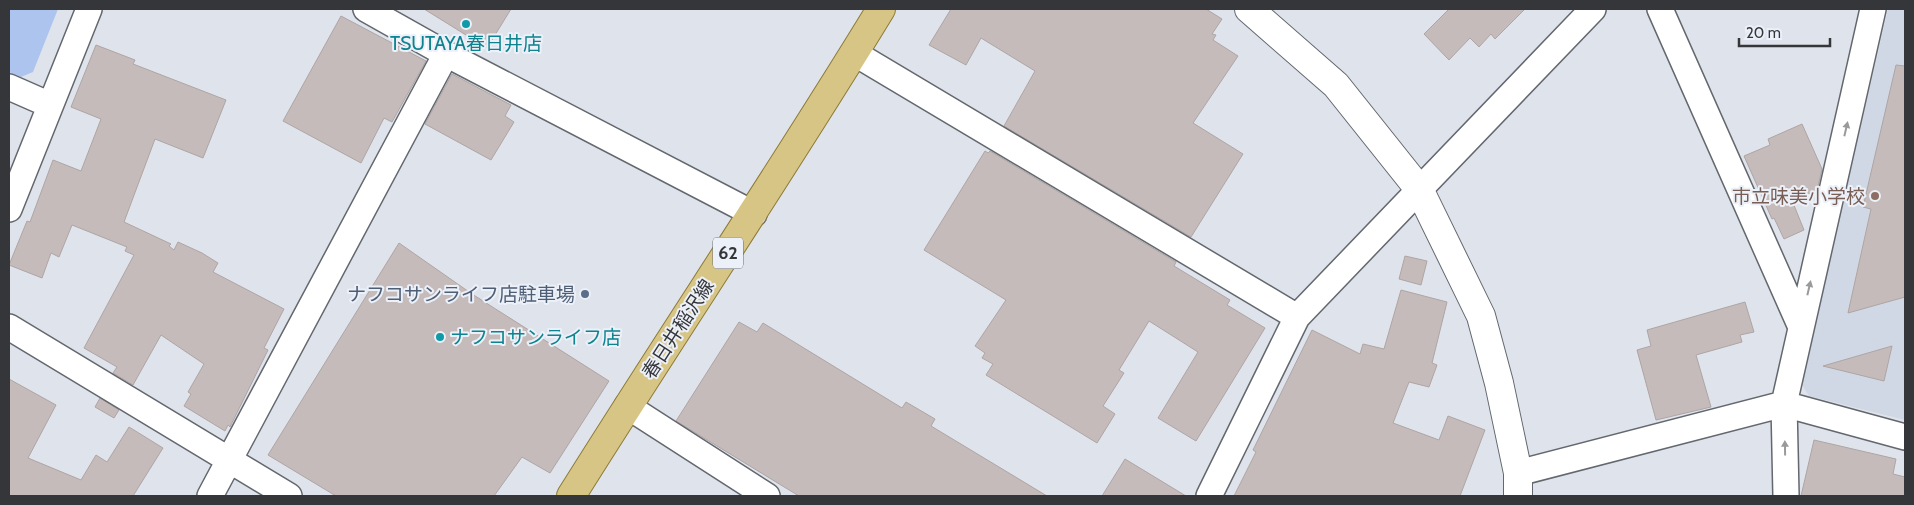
<svg xmlns="http://www.w3.org/2000/svg" width="1914" height="505" viewBox="0 0 1914 505" font-family="Cabin,'Noto Sans JP',sans-serif">
  <rect width="100%" height="100%" fill="#dfe3eb"/>
  <!-- built -->
  <path fill="#d0d8e5" d="M 1888,9 L 1905,9 L 1905,420 L 1809,396 L 1801,383 Z"/>
  <!-- green -->
  <path fill="#adc5ee" d="M 9,9 L 58,9 L 33,72 L 21,77 L 9,72 Z"/>
  <!-- building -->
  <path fill="#c5bbba" stroke="#aea5a4" d="M 424,9 L 511,9 L 487,48 Z
    M 951,9 L 1206,9 L 1222,19 L 1212,34 L 1216,35 L 1213,40 L 1238,56 L 1193,123 L 1243,154 L 1191,237 L 1004,126 L 1035,71 L 981,38 L 966,65 L 929,45 Z
    M 1449,9 L 1525,9 L 1495,39 L 1491,34 L 1479,47 L 1470,38 L 1449,60 L 1424,34 Z
    M 341,16 L 426,61 L 392,122 L 384,118 L 361,163 L 283,121 Z
    M 96,45 L 135,60 L 133,64 L 226,100 L 203,158 L 155,139 L 124,222 L 171,244 L 169,246 L 174,250 L 178,242 L 202,253 L 218,263 L 213,272 L 284,309 L 264,348 L 268,350 L 230,427 L 228,425 L 225,431 L 184,406 L 191,394 L 188,392 L 204,364 L 161,335 L 133,385 L 113,373 L 117,367 L 84,348 L 134,255 L 125,251 L 127,247 L 72,225 L 59,257 L 51,253 L 42,278 L 9,265 L 27,221 L 30,222 L 53,160 L 81,171 L 101,119 L 71,107 Z
    M 1896,65 L 1905,66 L 1905,297 L 1848,313 L 1871,209 L 1863,207 Z
    M 452,74 L 511,105 L 505,116 L 514,122 L 491,160 L 425,124 Z
    M 1802,124 L 1822,169 L 1816,195 L 1787,188 L 1804,230 L 1784,239 L 1774,218 L 1772,219 L 1744,156 L 1770,145 L 1768,139 Z
    M 985,151 L 988,153 L 990,151 L 1176,262 L 1174,266 L 1230,300 L 1227,305 L 1265,328 L 1196,441 L 1158,418 L 1198,352 L 1149,321 L 1119,370 L 1124,373 L 1103,406 L 1115,414 L 1097,443 L 986,375 L 993,364 L 982,358 L 985,353 L 975,346 L 1006,300 L 924,250 Z
    M 399,243 L 472,294 L 609,381 L 550,473 L 522,457 L 494,496 L 336,496 L 268,455 Z
    M 1405,256 L 1427,261 L 1421,285 L 1399,279 Z
    M 1401,290 L 1447,302 L 1432,363 L 1437,365 L 1429,387 L 1409,382 L 1393,423 L 1439,440 L 1448,416 L 1485,430 L 1460,496 L 1234,496 L 1256,452 L 1253,450 L 1312,330 L 1360,354 L 1363,344 L 1384,349 Z
    M 1745,302 L 1754,332 L 1740,335 L 1742,342 L 1696,355 L 1711,407 L 1656,420 L 1637,350 L 1651,346 L 1647,330 Z
    M 739,322 L 757,332 L 763,323 L 902,408 L 906,402 L 935,419 L 931,426 L 1047,496 L 799,496 L 676,421 Z
    M 1892,346 L 1884,381 L 1823,366 Z
    M 9,379 L 56,405 L 28,458 L 81,480 L 96,455 L 107,462 L 129,427 L 163,448 L 133,496 L 9,496 Z
    M 100,398 L 119,410 L 114,418 L 95,407 Z
    M 1814,440 L 1896,459 L 1893,474 L 1905,477 L 1905,496 L 1801,496 Z
    M 1125,459 L 1186,496 L 1102,496 Z"/>
  <g fill="none" stroke-linecap="round" stroke-linejoin="round">
    <defs>
      <path id="minor" d="M 366,9 L 446,54 L 754,214
        M 1660,9 L 1800,325
        M 854,53 L 1297,317
        M 9,87 L 50,105
        M 9,209 L 89,9
        M 9,327 L 289,496
        M 627,406 L 767,496
        M 1518,473 L 1784,404 L 1905,437
        M 210,496 L 446,54
        M 1209,496 L 1297,317 L 1593,9
        M 1786,496 L 1784,404 L 1873,9"/>
      <path id="tertiary" d="M 1249,9 L 1336,85 L 1419,189 L 1481,316 L 1499,383 L 1518,473 L 1518,496"/>
      <path id="primary" d="M 571,496 C 673,333 781,173 881,9"/>
    </defs>
    <!-- minor casing -->
    <use href="#minor" stroke="#63676e" stroke-width="28"/>
    <!-- tertiary casing -->
    <use href="#tertiary" stroke="#63676e" stroke-width="30"/>
    <!-- primary casing -->
    <use href="#primary" stroke="#8d7a36" stroke-width="30"/>
    <!-- minor -->
    <use href="#minor" stroke="#fff" stroke-width="25"/>
    <!-- tertiary -->
    <use href="#tertiary" stroke="#fff" stroke-width="28"/>
    <!-- primary -->
    <use href="#primary" stroke="#d7c585" stroke-width="28"/>
  </g>
  <!-- one-way arrows -->
  <defs><path id="oneway-solid" d="M-6-.8H1V-3.2L6.5 0L1 3.2V.8H-6Z" transform="scale(1.25)"/></defs>
  <g fill="#9a9a9c">
    <use href="#oneway-solid" transform="translate(1846 129) rotate(-77)"/>
    <use href="#oneway-solid" transform="translate(1809 288) rotate(-77)"/>
    <use href="#oneway-solid" transform="translate(1785 448) rotate(-91)"/>
  </g>
  <!-- markers -->
  <g fill="#0f9aa8" stroke="#ecf0f8" stroke-width="2">
    <circle cx="466" cy="24" r="5"/>
    <circle cx="440" cy="337" r="5"/>
  </g>
  <circle fill="#8d6e63" stroke="#ecf0f8" stroke-width="2" cx="1875" cy="196" r="5"/>
  <circle fill="#5c6f8a" stroke="#ecf0f8" stroke-width="2" cx="585" cy="294" r="5"/>
  <g text-anchor="middle" dominant-baseline="central" stroke-width="4" stroke-linejoin="round" paint-order="stroke">
    <!-- shield labels -->
    <rect fill="#ecf0f8" stroke="#6b6e72" stroke-width="1" x="713" y="237.5" width="30" height="31" rx="4"/>
    <g font-size="18" font-weight="bold" fill="#343639">
      <text x="728" y="253">62</text>
    </g>
    <!-- culture labels -->
    <g font-size="19" fill="#0d838f" stroke="#ecf0f8">
      <text x="466" y="43">TSUTAYA春日井店</text>
      <text x="450" y="337" text-anchor="start">ナフコサンライフ店</text>
    </g>
    <!-- education labels -->
    <g font-size="19" fill="#785e54" stroke="#ecf0f8" text-anchor="end">
      <text x="1865" y="196">市立味美小学校</text>
    </g>
    <!-- service labels -->
    <g font-size="19" fill="#4e5e75" stroke="#ecf0f8" text-anchor="end">
      <text x="575" y="294">ナフコサンライフ店駐車場</text>
    </g>
    <!-- street labels -->
    <g font-size="19" fill="#343639" stroke="#ecf0f8">
      <text transform="translate(678 329) rotate(-57)">春日井稲沢線</text>
    </g>
  </g>
  <!-- border -->
  <rect width="1914" height="505" fill="none" stroke="#343639" stroke-width="20"/>
  <!-- scale -->
  <path d="M1739 38v8h91v-8" fill="none" stroke="#343639" stroke-width="2.5"/>
  <text x="1746" y="38" font-size="15" fill="#343639" stroke="#ecf0f8" stroke-width="4" paint-order="stroke">20 m</text>
</svg>
